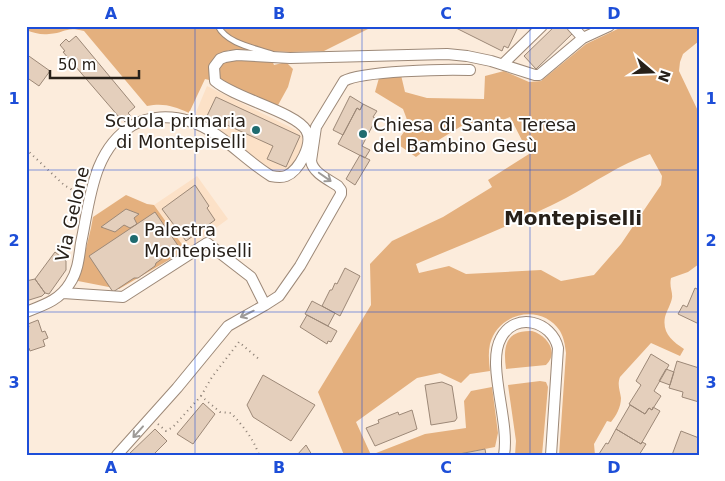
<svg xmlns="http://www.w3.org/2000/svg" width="725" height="481" viewBox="0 0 725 481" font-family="'DejaVu Sans',sans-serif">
  <rect width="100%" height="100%" fill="#fcecdc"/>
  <!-- built -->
  <path fill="#fce1c7" d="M 207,86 L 298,131 L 302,137 L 302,146 L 296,160 L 288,170 L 283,172 L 275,171 L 269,168 L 215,128 L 194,117 Z
    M 197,176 L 228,219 L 186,250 L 154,205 Z"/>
  <!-- green -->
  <path fill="#e4b07e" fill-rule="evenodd" d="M 26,26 L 374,26 L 324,51 L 291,52 L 227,50 L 242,59 L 271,58 L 274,65 L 286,62 L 293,69 L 288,87 L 277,107 L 226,84 L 205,79 L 189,113 C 173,106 164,103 147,106 L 84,31 C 65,26 66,33 49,34 C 41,35 34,33 26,30 Z
    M 624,26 L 699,26 L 699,41 L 683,54 L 680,62 L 679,71 L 699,113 L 699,264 L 688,272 L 671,278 C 669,287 673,292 672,298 C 671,304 667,310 665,317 C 662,333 672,341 684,349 L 680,356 L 651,343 L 620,377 C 617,385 620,390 621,398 C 621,407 616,416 611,422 L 607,421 L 594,444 L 595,455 L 559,455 L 566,353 C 565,345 564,338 560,331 C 542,303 498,312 490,344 C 488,353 489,362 490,371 L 470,374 L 461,383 L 440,373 L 417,378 L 356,422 L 371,455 L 425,434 L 466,428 L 464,401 L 471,391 L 492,387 L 498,433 L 495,447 L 454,455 L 344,455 L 318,392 L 371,305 L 370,264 L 392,241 L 443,217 L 492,187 L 488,180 L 529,154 L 510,117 L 486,127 L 468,122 L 437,141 L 416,157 L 396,143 L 409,125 L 403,109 L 375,92 L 379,78 L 401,75 L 405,92 L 427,98 L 484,99 L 485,76 L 504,71 L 529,82 L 541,81 L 586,44 ZM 650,154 L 662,176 L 661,185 L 621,244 L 594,275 L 561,281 L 541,270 L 466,274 L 449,266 L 419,273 L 416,264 C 466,243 517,223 566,198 C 594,183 620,164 650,154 Z
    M 126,195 L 147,204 L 154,205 L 186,250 L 119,289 L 78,281 L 91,228 L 93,217 Z
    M 532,331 C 546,335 560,352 546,365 L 506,369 C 503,347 505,330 532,331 Z
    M 540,381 L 546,382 L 548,387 L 542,455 L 515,455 L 516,441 L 508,385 Z"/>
  <!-- building -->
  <path fill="#e4cfbc" stroke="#9c8877" d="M 452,26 L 512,26 L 517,29 L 508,48 L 504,46 L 502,51 Z
    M 555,26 L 567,26 L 573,33 L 536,69 L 524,56 Z
    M 76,36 L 135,107 L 128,113 L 131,116 L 125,122 L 120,116 L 119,117 L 63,52 L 65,51 L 60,45 L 66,39 L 69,42 Z
    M 26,54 L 50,71 L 39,86 L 26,77 Z
    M 350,96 L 363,104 L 360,110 L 357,108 L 343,135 L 333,130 Z
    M 216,97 L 300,136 L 286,167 L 267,159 L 273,146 L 207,116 Z
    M 363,104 L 377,111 L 373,117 L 376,119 L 362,146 L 370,150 L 365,158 L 338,144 L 357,108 L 360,110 Z
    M 360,155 L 370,160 L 355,185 L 346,179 Z
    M 195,185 L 209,206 L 207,208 L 215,220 L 186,241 L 162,209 Z
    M 126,209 L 139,214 L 134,218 L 137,224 L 130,228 L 124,225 L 115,232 L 101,227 Z
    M 155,212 L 179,247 L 156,263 L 155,266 L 138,278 L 134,278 L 113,292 L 89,256 Z
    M 55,252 L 66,261 L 66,270 L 49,294 L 45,293 L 35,279 Z
    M 345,268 L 360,276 L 340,316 L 322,306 L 330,290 L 332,290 L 335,283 L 337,284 Z
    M 35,279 L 45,293 L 42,296 L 26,301 L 26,281 Z
    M 695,288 L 699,290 L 699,324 L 678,314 L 683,305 L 687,307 Z
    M 312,301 L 335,313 L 328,326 L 305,314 Z
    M 307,315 L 337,331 L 331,342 L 328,341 L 327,344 L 300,327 Z
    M 38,320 L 42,332 L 45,331 L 48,338 L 43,340 L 45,346 L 30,351 L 29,348 L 26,350 L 26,328 L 29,327 L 28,324 Z
    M 651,354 L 669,365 L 654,391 L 661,396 L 652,410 L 649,408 L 645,414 L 629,404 L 641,385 L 636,381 Z
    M 677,361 L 699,368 L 699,402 L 682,397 L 683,392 L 669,388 Z
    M 666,369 L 674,372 L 670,385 L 659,381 Z
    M 263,375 L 315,405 L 291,441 L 253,417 L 247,405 Z
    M 442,382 L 452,386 L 457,418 L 455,421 L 431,425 L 425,385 Z
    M 203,403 L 215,414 L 193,444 L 177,434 Z
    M 630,405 L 645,414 L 649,408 L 652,410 L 653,407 L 660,411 L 641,444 L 616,429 Z
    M 412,410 L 417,429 L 375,446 L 366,428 L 379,423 L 378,420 L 398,412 L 399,415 Z
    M 155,429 L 167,441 L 153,455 L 128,455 Z
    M 616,429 L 641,444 L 642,442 L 646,444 L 639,455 L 599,454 L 606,443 L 608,444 Z
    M 681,431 L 699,438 L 698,455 L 672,455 Z
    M 306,445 L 312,455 L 297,455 Z
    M 485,449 L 486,455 L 454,455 Z"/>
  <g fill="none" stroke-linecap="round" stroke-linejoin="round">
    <defs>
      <path id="lane" d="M 218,26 C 227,44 255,48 272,54"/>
      <path id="street" d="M 572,26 L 583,38
        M 503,64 L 542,26
        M 63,293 L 123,297 L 207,243 L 251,277 L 265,305
        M 26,312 C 44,305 60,300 70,283 C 78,271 79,257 81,243 C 90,201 92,150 133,125 C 149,116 171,115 189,121 C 221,131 243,159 271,176 C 276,177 281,178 286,176 C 299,171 314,143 306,130 C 295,112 235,98 215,81 L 214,67 L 220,59 L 225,57 L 237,55 L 290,58 L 447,54 L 467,56 L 491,61 L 535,75 L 539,75 L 583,38 L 609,26
        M 117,455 L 177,388 L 228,326 L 265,305 L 279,296 L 300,266 L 341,194 L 341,190 L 338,186 C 329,180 313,173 311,161 L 316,127 L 344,81 C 361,71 446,69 470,70
        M 504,455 C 510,421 486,364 501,338 C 515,311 552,321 558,348 L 551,455"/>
    </defs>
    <!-- lane casing -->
    <use href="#lane" stroke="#9d8978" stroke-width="7"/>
    <!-- street casing -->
    <use href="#street" stroke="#9d8978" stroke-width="12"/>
    <!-- path -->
    <path stroke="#8b7f74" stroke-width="2" stroke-dasharray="1 4" stroke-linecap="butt" d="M 26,149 L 64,185 L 79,194
      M 201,396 L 212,377 L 239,342 L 260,360
      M 158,424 L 166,431 L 173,427 L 201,396 L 220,412 L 231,413 C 243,426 253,438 259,455"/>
    <!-- lane -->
    <use href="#lane" stroke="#fff" stroke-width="5"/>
    <!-- street -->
    <use href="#street" stroke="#fff" stroke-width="10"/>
  </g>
  <!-- one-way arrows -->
  <defs><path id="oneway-shaft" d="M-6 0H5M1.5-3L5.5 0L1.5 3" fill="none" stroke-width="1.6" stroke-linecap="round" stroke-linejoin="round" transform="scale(1.25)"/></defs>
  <g stroke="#9e9b98">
    <use href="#oneway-shaft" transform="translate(325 177) rotate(35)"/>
    <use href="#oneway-shaft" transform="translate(247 314) rotate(154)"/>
    <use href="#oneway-shaft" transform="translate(138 432) rotate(132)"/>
  </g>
  <!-- grid -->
  <path fill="none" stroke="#1d4ed8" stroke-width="1" stroke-opacity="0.55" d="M 195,26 L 195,455M 362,26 L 362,455M 530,26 L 530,455M 26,170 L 699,170M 26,312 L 699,312"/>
  <!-- markers -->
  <g fill="#1f6b6f" stroke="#fff" stroke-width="2">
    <circle cx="256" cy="130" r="5"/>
    <circle cx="363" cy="134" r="5"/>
    <circle cx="134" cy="239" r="5"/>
  </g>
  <g text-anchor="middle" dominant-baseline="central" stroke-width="4" stroke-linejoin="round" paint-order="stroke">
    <!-- poi labels -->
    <g font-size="18" fill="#272019" stroke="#fff" text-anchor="start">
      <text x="246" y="120" text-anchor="end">Scuola primaria<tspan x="246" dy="21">di Montepiselli</tspan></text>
      <text x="373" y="124">Chiesa di Santa Teresa<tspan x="373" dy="21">del Bambino Gesù</tspan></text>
      <text x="144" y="229">Palestra<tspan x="144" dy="21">Montepiselli</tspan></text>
    </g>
    <!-- street labels -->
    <g font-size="18" fill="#272019" stroke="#fff">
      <text transform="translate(72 214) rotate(-77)">Via Gelone</text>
    </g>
    <!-- quarter labels -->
    <g font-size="20" font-weight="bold" fill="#272019" stroke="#fff">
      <text x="573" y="218">Montepiselli</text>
    </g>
  </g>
  <!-- border -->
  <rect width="725" height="481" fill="none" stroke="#ffffff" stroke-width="55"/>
  <!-- north arrow -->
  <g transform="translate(652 72) rotate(109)" stroke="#ffffff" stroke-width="4" paint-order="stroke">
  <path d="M0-4L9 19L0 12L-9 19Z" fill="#272019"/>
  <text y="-8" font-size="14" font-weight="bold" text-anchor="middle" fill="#272019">N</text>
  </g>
  <!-- scale -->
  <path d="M50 70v8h89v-8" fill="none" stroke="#272019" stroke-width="2.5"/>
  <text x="58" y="70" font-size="15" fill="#272019" stroke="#ffffff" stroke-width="4" paint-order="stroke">50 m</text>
  <rect x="28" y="28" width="670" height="426" fill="none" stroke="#1d4ed8" stroke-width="2"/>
  <g font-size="16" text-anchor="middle" font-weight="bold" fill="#1d4ed8">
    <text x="111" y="19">A</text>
    <text x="279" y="19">B</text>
    <text x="446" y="19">C</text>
    <text x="614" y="19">D</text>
    <text x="14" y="104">1</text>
    <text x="711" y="104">1</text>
    <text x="14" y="246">2</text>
    <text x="711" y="246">2</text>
    <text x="14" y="388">3</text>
    <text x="711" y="388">3</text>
    <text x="111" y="473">A</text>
    <text x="279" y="473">B</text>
    <text x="446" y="473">C</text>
    <text x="614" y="473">D</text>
  </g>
</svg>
